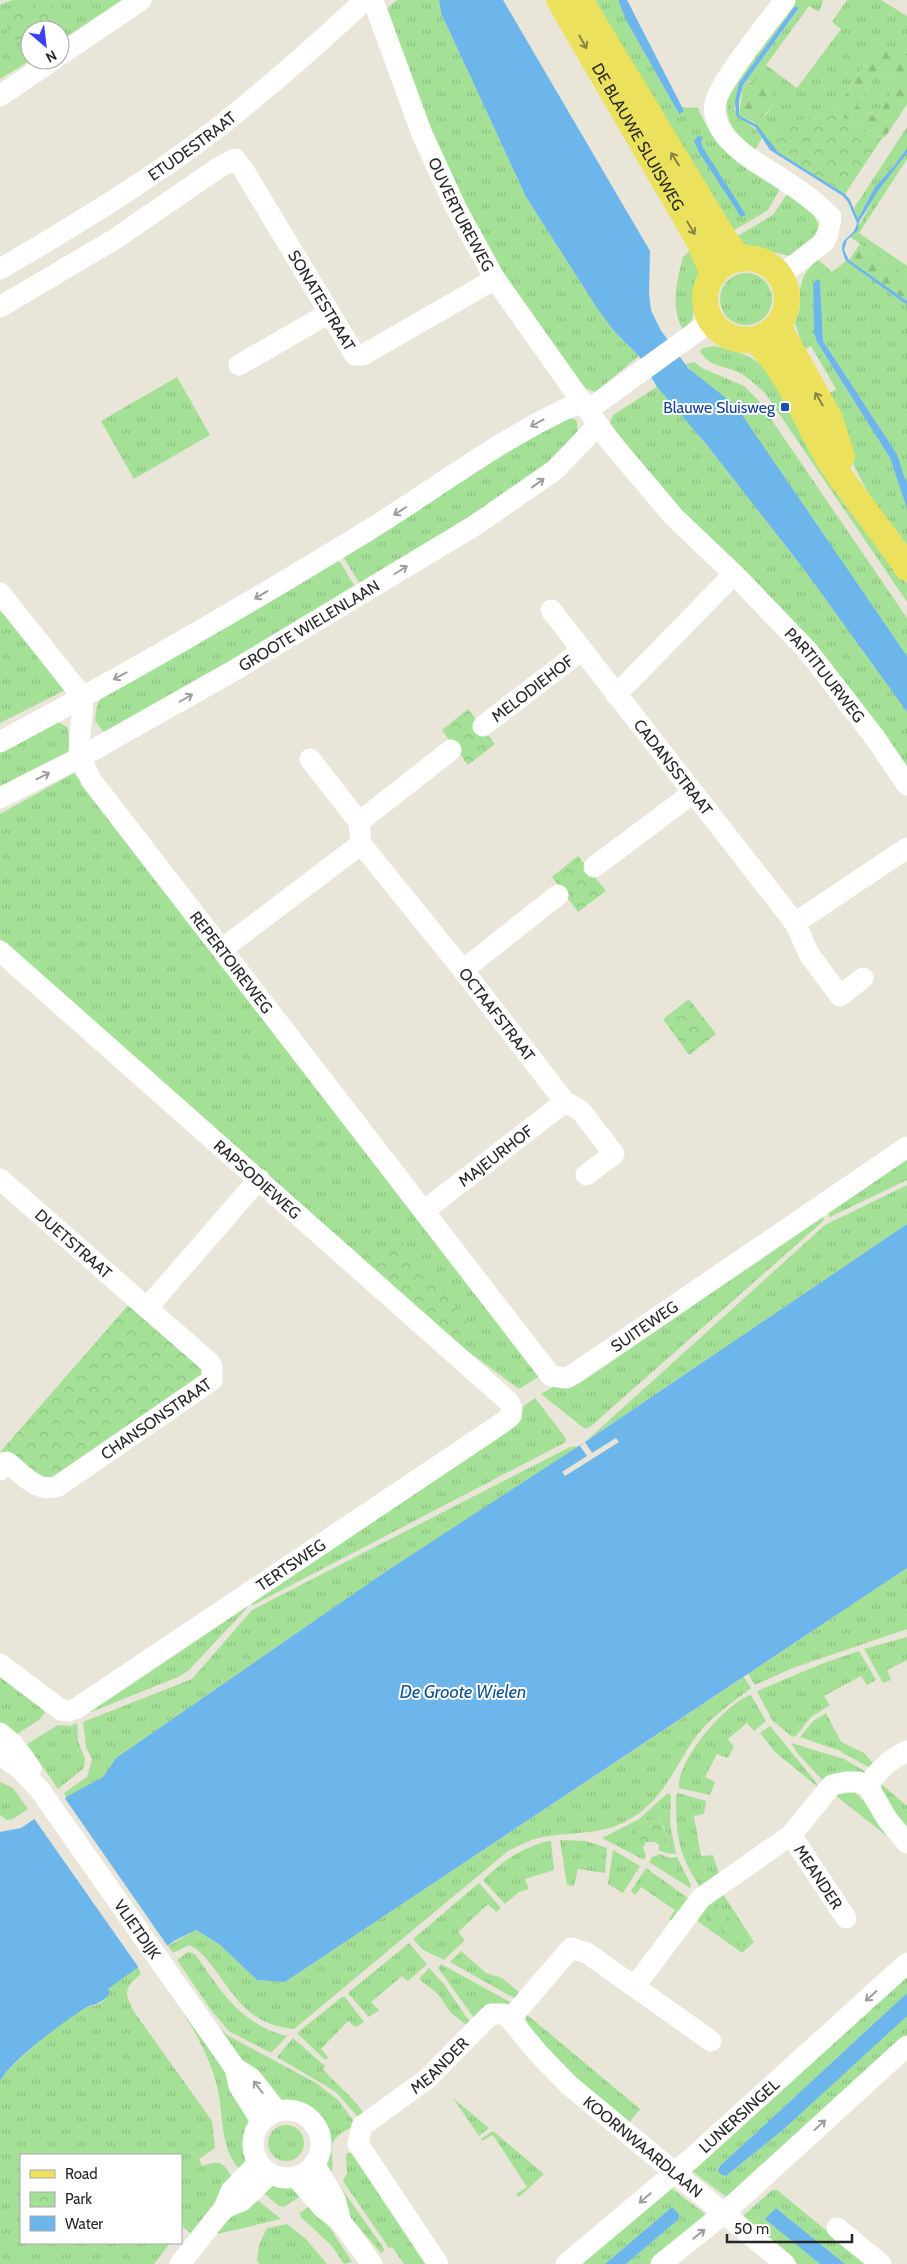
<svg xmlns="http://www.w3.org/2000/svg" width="907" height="2264" viewBox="0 0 907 2264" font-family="Cabin,sans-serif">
  <defs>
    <pattern id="grass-tufts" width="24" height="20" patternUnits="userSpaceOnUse" patternTransform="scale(1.25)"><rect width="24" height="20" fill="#a4e096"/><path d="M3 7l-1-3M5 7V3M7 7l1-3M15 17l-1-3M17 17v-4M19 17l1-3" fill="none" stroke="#8dc081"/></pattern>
    <pattern id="forest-firs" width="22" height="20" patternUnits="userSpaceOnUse" patternTransform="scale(1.25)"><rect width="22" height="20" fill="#a4e096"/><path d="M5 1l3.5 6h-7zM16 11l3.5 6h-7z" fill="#8dc081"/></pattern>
    <pattern id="park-crowns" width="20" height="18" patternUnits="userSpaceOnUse" patternTransform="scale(1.25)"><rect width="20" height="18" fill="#a4e096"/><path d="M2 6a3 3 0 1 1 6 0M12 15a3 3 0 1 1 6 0" fill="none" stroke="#8dc081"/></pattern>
  </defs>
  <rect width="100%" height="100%" fill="#eae5d9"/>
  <!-- grass -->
  <path fill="url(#grass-tufts)" d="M 12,0 L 122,0 L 60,41 L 60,30 L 30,30 L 31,60 L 0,79 L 0,5 Z
    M 397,0 L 439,0 L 441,13 L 526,197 L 597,308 L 613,330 L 639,356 L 595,392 L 585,388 C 547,336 508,284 476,228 C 438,159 412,85 383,12 Z
    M 593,0 L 618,0 L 626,20 L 679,114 L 684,111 L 682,107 L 698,108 C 714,149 746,165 781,187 L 768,210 L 731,232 Z
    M 790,0 L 822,0 L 823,2 L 819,12 L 809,6 L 766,65 L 797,88 L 841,29 L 832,22 L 847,0 L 881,0 L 907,16 L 907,56 L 896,53 L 862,67 L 834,115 C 805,118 789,121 764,136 L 754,122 L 768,113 L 774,102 L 751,81 L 743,85 L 799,9 L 795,6 L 739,83 L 734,110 C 745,122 754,124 762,138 L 755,150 C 733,131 722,121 729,90 Z
    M 889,73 L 899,78 L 877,118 L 857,106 L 876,75 Z
    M 907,127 L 907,148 L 894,166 L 875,187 L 858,220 L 854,208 Z
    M 907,153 L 907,159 L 859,233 L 907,266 L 907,276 L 850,237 C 860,228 870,203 878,191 C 887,178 898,166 907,153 Z
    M 789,191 L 808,204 L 819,225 L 810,245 L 790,256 L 747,246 L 736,237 L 773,215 Z
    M 692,249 L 701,273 L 692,320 L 683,330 C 670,307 677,280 683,257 Z
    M 817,259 L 832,272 L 846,261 L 907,305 L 907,484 L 897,454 L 823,341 L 820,282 L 813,283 L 814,333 L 817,342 L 890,458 L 907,509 L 907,551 L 868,493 L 855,468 L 830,393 L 836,389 L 811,346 L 804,350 L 795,323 L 800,308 L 800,289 L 804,275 Z
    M720 299a26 26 0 1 1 52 0a26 26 0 1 1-52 0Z
    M 715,346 C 734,351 751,354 766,369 L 846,495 L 907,584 L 907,602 L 765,393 C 758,387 751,380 743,375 C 728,365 710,369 700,351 L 703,348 Z
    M 694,362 L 702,368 L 744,386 L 758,400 L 907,618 L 907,656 L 736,406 L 699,378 L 685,364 Z
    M 177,377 L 210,435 L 134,479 L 101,421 Z
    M 657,387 L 706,444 L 803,568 L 907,712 L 907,772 L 656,485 L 610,423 L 613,415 Z
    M 565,416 L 576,420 C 583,441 565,451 551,463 L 362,587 L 342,555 Z
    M 337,557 L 357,590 L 111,733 L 103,731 L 95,721 L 97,705 L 104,693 Z
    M 0,610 L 67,689 L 0,723 Z
    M 56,721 L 67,727 L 70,738 L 68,753 L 0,792 L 0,748 Z
    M 74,773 L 543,1374 L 519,1389 L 454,1341 L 0,939 L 0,814 Z
    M 907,1158 L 907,1180 L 830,1217 L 827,1211 Z
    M 907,1185 L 907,1224 L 585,1442 L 825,1225 Z
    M 822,1215 L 824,1220 L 821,1223 L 590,1427 L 585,1429 L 541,1394 L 553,1387 L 570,1385 Z
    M 535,1398 L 565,1437 L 566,1442 L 562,1444 L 253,1605 L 249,1600 Z
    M 580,1446 L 385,1572 L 116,1758 L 103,1777 L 67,1798 L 64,1793 L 87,1777 L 92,1759 L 86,1747 L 83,1722 L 192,1679 L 252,1610 L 570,1447 Z
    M 907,1568 L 907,1629 L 793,1668 L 755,1685 L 748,1674 Z
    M 244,1604 L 247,1608 L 188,1671 L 178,1677 L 91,1712 L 85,1711 Z
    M 907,1637 L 907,1660 L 887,1670 L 891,1680 L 883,1683 L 864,1649 Z
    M 859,1651 L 876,1680 L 867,1685 L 861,1676 L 824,1696 L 830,1705 L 811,1717 L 796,1736 L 792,1737 L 772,1720 L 757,1691 L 821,1664 Z
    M 0,1674 L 41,1706 L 45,1713 L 39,1720 L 12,1737 L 0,1727 Z
    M 744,1677 L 751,1688 C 731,1704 707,1719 692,1742 C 672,1773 661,1803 625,1822 C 598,1835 571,1832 543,1837 C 531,1839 519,1846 508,1851 L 294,2029 C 252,2025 239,2003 216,1971 C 207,1960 202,1951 189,1945 L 173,1953 L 168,1946 L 196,1930 L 219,1944 L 257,1980 L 285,1982 Z
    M 751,1695 L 766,1721 L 754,1731 L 747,1723 L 728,1739 L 734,1747 L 728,1758 L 717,1754 L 705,1777 L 715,1782 L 710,1795 L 679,1788 C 676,1762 726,1702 751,1695 Z
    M 826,1713 L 841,1742 L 864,1753 L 874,1764 L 870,1768 L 838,1750 L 800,1737 L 813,1721 Z
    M 77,1723 L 78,1741 L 85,1759 L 84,1768 L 58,1789 L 27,1744 L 58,1725 L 71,1726 Z
    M 770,1726 L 815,1781 L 819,1788 L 775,1752 L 760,1733 Z
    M 791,1743 L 844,1759 L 866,1772 L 825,1783 L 798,1754 Z
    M 0,1782 L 13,1788 L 28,1809 L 13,1819 L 7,1820 L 0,1815 Z
    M 880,1783 L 907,1806 L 907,1832 L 879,1787 Z
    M 844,1791 L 853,1791 L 863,1800 L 887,1836 L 835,1795 Z
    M 668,1793 L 671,1795 L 670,1823 L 676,1854 L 666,1853 C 671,1839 666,1830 659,1818 L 645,1821 L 642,1842 L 646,1842 L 643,1847 L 646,1856 L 644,1860 L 602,1838 L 639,1819 Z
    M 678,1793 L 706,1801 L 704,1814 L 694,1816 L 701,1856 L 713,1855 L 721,1880 L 703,1891 C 678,1855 676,1838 676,1796 Z
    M 560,1840 L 586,1841 L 607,1848 L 605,1873 L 578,1869 L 574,1886 L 567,1885 Z
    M 548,1841 L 551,1841 L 554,1870 L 525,1879 L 529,1889 L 519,1892 L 505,1904 L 483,1880 C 503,1861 521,1848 548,1841 Z
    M 613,1850 L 640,1866 L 623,1893 L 608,1884 Z
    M 660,1854 L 669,1858 L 677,1857 L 691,1885 L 690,1888 L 649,1862 L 652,1857 Z
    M 646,1868 L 692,1901 L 675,1924 L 669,1919 L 675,1910 L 641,1887 L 635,1895 L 631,1891 Z
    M 479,1883 L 501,1908 L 496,1912 L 488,1904 L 458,1932 L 465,1940 L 444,1960 L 423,1950 L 413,1939 Z
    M 721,1891 L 754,1942 L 742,1953 L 692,1917 Z
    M 409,1943 L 427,1964 L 408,1981 L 402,1976 L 371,2002 L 379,2010 L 369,2017 L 348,1993 Z
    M 461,1951 L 486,1973 L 502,1978 L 520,1993 L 516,1999 L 450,1962 Z
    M 188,1952 L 195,1954 C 221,1991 241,2025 287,2036 L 271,2053 L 229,2031 L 211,2010 L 177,1960 Z
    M 441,1964 L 512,2003 L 508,2008 L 474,2018 L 438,1968 Z
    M 137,1967 L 141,1974 C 123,1989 124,1993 135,2013 L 212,2121 L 215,2148 L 199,2159 L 202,2166 C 220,2160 222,2161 233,2178 L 193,2235 L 183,2227 L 181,2228 L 181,2155 L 21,2155 L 21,2243 L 170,2243 L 154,2264 L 0,2264 L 0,2081 C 9,2065 65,2019 82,2010 C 95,2003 103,2007 109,1992 L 108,1989 Z
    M 429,1968 L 444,1984 L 469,2021 L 466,2025 L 451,2013 L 438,1994 L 419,1979 Z
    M 907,1970 L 907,1993 L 720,2166 L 718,2170 L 726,2176 L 784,2129 L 907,2015 L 907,2037 L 728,2198 L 692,2171 Z
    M 342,1997 L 345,1997 L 364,2022 L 356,2027 L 348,2021 L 321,2049 L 329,2058 L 325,2060 L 297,2033 Z
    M 174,1999 L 222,2067 L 250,2116 L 248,2156 L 245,2165 L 240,2170 C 219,2148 224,2114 217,2086 C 209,2054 192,2026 174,1999 Z
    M 525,2013 L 640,2109 L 629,2123 C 607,2105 523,2041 525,2013 Z
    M 208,2016 L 227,2035 L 316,2083 L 338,2100 L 355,2123 C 349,2132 336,2132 332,2145 C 330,2156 336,2166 329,2177 C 318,2156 334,2142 320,2122 C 313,2112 303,2106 292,2102 C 287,2101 281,2101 278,2098 C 250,2076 230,2043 208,2016 Z
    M 293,2038 L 325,2066 L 323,2069 C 336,2085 353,2096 364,2114 L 358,2117 L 336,2092 L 277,2057 Z
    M 453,2098 L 489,2128 L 479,2136 Z
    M268 2143a18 18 0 1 1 36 0a18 18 0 1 1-36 0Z
    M 493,2131 L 544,2174 L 519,2197 L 516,2194 L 527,2187 L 493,2135 L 482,2141 L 481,2139 Z
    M 354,2151 L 430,2264 L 404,2264 L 392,2247 L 389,2248 L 343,2181 L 347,2173 L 346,2154 Z
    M 281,2182 L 291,2184 L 304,2194 L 284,2207 L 278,2205 L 261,2191 L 267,2185 Z
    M 339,2185 L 385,2250 L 381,2253 L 351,2218 L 335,2188 Z
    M 670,2187 L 705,2214 L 703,2221 L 653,2264 L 626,2264 L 679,2219 L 672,2207 L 605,2264 L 573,2264 Z
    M 772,2190 L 777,2190 L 867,2264 L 845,2264 L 776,2208 L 766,2219 L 820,2264 L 798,2264 L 743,2216 Z
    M 256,2199 L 281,2219 L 213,2235 L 248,2201 Z
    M 314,2203 L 352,2262 L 344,2264 L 332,2246 L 301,2217 L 300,2213 Z
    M 287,2224 L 306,2239 L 327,2264 L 260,2264 L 257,2261 L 259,2245 L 267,2228 Z"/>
  <!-- forest -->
  <path fill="url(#forest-firs)" fill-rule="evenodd" d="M 879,44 L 907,56 L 907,104 L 886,136 L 882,138 L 843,117 L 834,115 L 862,67 L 867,65 L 867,55 ZM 889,73 L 899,78 L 877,118 L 857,106 L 876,75 Z
    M 761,79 C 781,99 776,108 754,122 L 739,115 L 743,85 Z
    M 860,244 L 907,276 L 907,301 L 849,260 Z"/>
  <!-- park -->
  <path fill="url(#park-crowns)" d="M 37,3 L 53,6 L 58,14 L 56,25 L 48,30 L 30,30 L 30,41 L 27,42 L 15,39 L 6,29 L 11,18 Z
    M 834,115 L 843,117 L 882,138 L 845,194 L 778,152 L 764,136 C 789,121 805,118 834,115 Z
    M 468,709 L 495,744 L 468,765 L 442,730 Z
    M 578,856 L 606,891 L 578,912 L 552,877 Z
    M 689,999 L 716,1034 L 689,1055 L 663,1019 Z
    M 402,1243 L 469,1324 L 454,1341 L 371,1268 Z
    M 131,1302 L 206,1374 L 52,1482 L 42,1482 L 1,1451 Z
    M 656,1818 L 659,1818 C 665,1831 671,1838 666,1853 L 659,1850 L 659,1845 L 655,1842 L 642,1842 L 636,1835 L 635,1829 L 645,1821 Z
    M 716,1902 L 747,1941 L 742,1946 L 704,1915 Z"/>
  <!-- water -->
  <path fill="#6db6eb" d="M 439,0 L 503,0 L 650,251 L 649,294 L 651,310 L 660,329 L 688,368 L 736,406 L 907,656 L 907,712 L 803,568 L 706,444 L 657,387 L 639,356 L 613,330 L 597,308 L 526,197 L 441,13 Z
    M 618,0 L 627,0 L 682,107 L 684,111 L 679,114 L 626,20 Z
    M 795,6 L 799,8 L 743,85 L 739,101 L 739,115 L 757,125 L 778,152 L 845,194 L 850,200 L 858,219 L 875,187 L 894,166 L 907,148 L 907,153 L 878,191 L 859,222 L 858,230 L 847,240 L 844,250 L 849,260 L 907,301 L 907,305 L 846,261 C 834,235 853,242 857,223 L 848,202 L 843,196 L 770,150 L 755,127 L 736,116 L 735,101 L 739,83 Z
    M 698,136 L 703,137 L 701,142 L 703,148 L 746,215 L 741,217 L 699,152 L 694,141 Z
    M 817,280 L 820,281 L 823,341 L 897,454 L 907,484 L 907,509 L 890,458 L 817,342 L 814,333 L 813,283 Z
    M 907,1224 L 907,1568 L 285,1982 L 257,1980 L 219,1944 L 196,1930 L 174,1941 L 108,1989 L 110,1992 C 103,2005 93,2003 82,2010 C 61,2024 12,2060 0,2081 L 0,1832 L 21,1828 L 68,1796 L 103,1777 L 116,1758 L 385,1572 L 585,1442 Z
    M 907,1993 L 907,2016 L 784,2129 L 726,2176 L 720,2174 L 718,2170 L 720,2166 Z
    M 672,2207 L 679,2214 L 679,2219 L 626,2264 L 605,2264 Z
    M 776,2208 L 845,2264 L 820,2264 L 765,2219 Z"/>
  <!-- pier -->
  <path fill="#eae5d9" d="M 616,1438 L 619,1442 L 565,1476 L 562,1472 L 587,1456 L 580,1446 L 585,1442 L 592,1453 Z
    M 64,1797 L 169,1948 L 139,1968 L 33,1817 Z"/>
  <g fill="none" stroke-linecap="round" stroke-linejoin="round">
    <!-- minor -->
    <g stroke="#fff" stroke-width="21">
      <path id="s1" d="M 373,0 L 422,134 L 456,208 L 495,279 L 609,440 L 674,517 L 734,574 L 616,695"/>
      <path d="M 60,55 L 141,0"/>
      <path d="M 0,96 L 53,60"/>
      <path id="s2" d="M 0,269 C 74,226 148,181 216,129 C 268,88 317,45 365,0"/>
      <path d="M 780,276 L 824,242 L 828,234 L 831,217 C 808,194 781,178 754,161 C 736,149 711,129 715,104 C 719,82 769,22 785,0"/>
      <path id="s3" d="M 0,307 L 115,239 L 218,168 L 235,159 L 243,169 L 355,355 L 363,355 L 495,279"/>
      <path d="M 239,365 L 329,313"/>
      <path d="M 588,410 L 711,321"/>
      <path id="s4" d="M 734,574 L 807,650 L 876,739 L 907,785"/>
      <path id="s5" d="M 0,593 L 82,696 C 85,716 76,738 81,757 C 83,765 88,772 91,780 L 551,1376 L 566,1378 L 574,1374 L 907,1147"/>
      <path id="s6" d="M 551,610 L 795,923 L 809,954 L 840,996 L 863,978"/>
      <path id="s7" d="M 483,726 L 582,650"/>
      <path d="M 0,742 C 124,676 245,606 364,533 C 436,489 504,435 581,402"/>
      <path id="s8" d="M 310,759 L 359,822 L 361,844 L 463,970 L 565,1102 L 581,1111 L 614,1154 L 586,1175"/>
      <path id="s9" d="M 0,798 L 81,757 L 233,671 L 474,526 L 555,470 L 598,425"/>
      <path d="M 359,822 L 451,750"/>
      <path d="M 594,867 L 693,793"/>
      <path d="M 795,923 L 907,848"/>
      <path d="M 222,949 L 361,844"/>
      <path id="s10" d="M 0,951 L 509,1402 L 512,1409 L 511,1416 L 502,1423 L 77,1708 L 69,1711 L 61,1710 L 0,1664"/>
      <path d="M 463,970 L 558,895"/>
      <path id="s11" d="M 0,1179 L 147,1308"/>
      <path id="s12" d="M 425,1210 L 565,1102"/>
      <path id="s13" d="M 0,1470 L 7,1462 C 22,1474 38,1494 58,1486 L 212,1380 L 212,1367 L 209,1362 L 147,1308 L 259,1179"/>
      <path d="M 0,1733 L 12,1743 L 31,1769"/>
      <path id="s14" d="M 0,1754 L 20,1769 L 40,1790 L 235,2068 L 239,2086 L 261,2121"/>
      <path d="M 868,1786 L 887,1819 L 907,1843"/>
      <path d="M 868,1786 C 878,1770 890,1759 907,1751"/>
      <path id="s15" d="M 791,1835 L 846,1918"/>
      <path d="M 635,1986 L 701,1898 L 791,1835 L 832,1785 L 846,1782 L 859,1782 L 868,1786"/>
      <path id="s16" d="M 510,2019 L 537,2052 L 569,2085 L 785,2264"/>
      <path d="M 235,2068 L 251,2078 L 277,2111"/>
      <circle cx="287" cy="2144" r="34"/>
      <path d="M 315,2165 L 335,2199 L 341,2222"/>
      <path d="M 296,2177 L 324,2209 L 341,2222 L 372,2264"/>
      <path d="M 224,2208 L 242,2201 L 270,2174"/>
      <path d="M 837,2228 L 881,2264"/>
      <path d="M 180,2264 L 224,2208 L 231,2191 L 258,2163"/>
      <path id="s17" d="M 438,2264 L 358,2144 L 362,2126 L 427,2079 L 491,2014 L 504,2014 L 510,2019 L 571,1948 L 587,1953 L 711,2041"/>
      <path id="s18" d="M 566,2264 L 692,2158 L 907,1963"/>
      <path d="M 661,2264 L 723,2214 L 907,2046"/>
    </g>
    <!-- major -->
    <g stroke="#ece15c" stroke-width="26">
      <path id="s19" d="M 559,0 L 699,241 L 713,274"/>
      <path d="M 580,0 L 725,240 L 740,259"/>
      <circle cx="746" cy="299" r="41"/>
      <path d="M 778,326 L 830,419 L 842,457"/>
      <path d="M 755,340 C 791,372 805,423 831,463 C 855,499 883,532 907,568"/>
    </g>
  </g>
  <!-- one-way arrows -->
  <defs><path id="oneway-shaft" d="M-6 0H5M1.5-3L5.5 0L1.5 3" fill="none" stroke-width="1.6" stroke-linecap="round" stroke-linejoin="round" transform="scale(1.25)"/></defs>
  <g stroke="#8a8442">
    <use href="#oneway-shaft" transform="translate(583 42) rotate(61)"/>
    <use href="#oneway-shaft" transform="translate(675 159) rotate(-122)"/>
    <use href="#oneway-shaft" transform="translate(691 228) rotate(59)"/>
    <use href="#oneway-shaft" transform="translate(819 399) rotate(-120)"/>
  </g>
  <g stroke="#9e9e9e">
    <use href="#oneway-shaft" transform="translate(537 423) rotate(151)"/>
    <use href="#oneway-shaft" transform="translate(538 483) rotate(-36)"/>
    <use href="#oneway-shaft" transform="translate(400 511) rotate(148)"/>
    <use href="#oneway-shaft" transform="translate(401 570) rotate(-32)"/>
    <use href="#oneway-shaft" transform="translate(261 595) rotate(149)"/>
    <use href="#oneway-shaft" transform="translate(120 676) rotate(152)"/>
    <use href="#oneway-shaft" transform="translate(186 698) rotate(-30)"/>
    <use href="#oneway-shaft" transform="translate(43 776) rotate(-27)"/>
    <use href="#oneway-shaft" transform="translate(871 1996) rotate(138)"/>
    <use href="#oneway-shaft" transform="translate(258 2087) rotate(-128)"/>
    <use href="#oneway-shaft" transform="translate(820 2125) rotate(-42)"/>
    <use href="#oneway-shaft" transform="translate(645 2198) rotate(140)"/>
    <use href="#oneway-shaft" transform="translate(699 2234) rotate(-39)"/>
  </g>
  <!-- markers -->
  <rect fill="#1a4fb4" stroke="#fff" stroke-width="2" x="780" y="402" width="10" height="10" rx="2.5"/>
  <g text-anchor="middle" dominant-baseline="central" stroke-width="4" stroke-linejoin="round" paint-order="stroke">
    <!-- street labels -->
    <g font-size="16" fill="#282828" stroke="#fff">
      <text stroke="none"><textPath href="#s19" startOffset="158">DE BLAUWE SLUISWEG</textPath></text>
      <text stroke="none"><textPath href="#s2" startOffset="228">ETUDESTRAAT</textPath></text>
      <text stroke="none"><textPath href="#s1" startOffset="232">OUVERTUREWEG</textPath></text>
      <text stroke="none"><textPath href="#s3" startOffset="444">SONATESTRAAT</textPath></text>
      <text stroke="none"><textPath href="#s9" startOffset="354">GROOTE WIELENLAAN</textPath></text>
      <text stroke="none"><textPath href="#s4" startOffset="136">PARTITUURWEG</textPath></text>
      <text stroke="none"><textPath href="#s7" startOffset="62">MELODIEHOF</textPath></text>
      <text stroke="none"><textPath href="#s6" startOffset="199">CADANSSTRAAT</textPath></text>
      <text stroke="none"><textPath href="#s5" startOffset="448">REPERTOIREWEG</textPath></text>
      <text stroke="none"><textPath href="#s8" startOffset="320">OCTAAFSTRAAT</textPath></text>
      <text stroke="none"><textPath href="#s12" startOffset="89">MAJEURHOF</textPath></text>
      <text stroke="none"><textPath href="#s10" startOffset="344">RAPSODIEWEG</textPath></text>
      <text stroke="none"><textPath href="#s11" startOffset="98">DUETSTRAAT</textPath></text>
      <text stroke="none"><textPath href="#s5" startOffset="1080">SUITEWEG</textPath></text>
      <text stroke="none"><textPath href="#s13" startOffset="189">CHANSONSTRAAT</textPath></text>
      <text transform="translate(291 1565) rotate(-34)">TERTSWEG</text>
      <text stroke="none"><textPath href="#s15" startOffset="50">MEANDER</textPath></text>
      <text stroke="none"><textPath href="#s14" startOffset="224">VLIETDIJK</textPath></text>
      <text stroke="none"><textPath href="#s17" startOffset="261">MEANDER</textPath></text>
      <text stroke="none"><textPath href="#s18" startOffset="228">LUNERSINGEL</textPath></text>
      <text stroke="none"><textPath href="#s16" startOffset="185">KOORNWAARDLAAN</textPath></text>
    </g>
    <!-- transit labels -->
    <g font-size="16" fill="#164399" stroke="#fff" text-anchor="end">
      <text x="775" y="407">Blauwe Sluisweg</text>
    </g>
    <!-- water labels -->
    <g font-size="18" font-style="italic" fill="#105293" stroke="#fff">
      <text x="463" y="1692">De Groote Wielen</text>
    </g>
  </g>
  <!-- legend -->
  <rect x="20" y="2154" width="162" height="90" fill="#ffffff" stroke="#a9a9a9"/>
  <rect x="30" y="2170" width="25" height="8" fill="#ece15c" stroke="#a9a9a9"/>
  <text x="65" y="2179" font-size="15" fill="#282828">Road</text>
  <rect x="30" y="2192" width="25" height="15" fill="url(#park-crowns)" stroke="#a9a9a9"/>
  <text x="65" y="2204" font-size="15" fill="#282828">Park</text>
  <rect x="30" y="2216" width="25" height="15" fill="#6db6eb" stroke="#a9a9a9"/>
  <text x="65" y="2229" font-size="15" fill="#282828">Water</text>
  <!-- north arrow -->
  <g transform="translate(45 45) rotate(152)"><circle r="24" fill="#ffffff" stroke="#a9a9a9"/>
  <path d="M0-4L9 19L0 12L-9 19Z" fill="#3b41f5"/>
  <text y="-8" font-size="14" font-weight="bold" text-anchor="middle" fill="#282828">N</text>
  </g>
  <!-- scale -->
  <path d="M727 2234v8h125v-8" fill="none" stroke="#282828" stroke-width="2.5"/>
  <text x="734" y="2234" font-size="15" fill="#282828" stroke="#ffffff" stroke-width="4" paint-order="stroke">50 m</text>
</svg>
